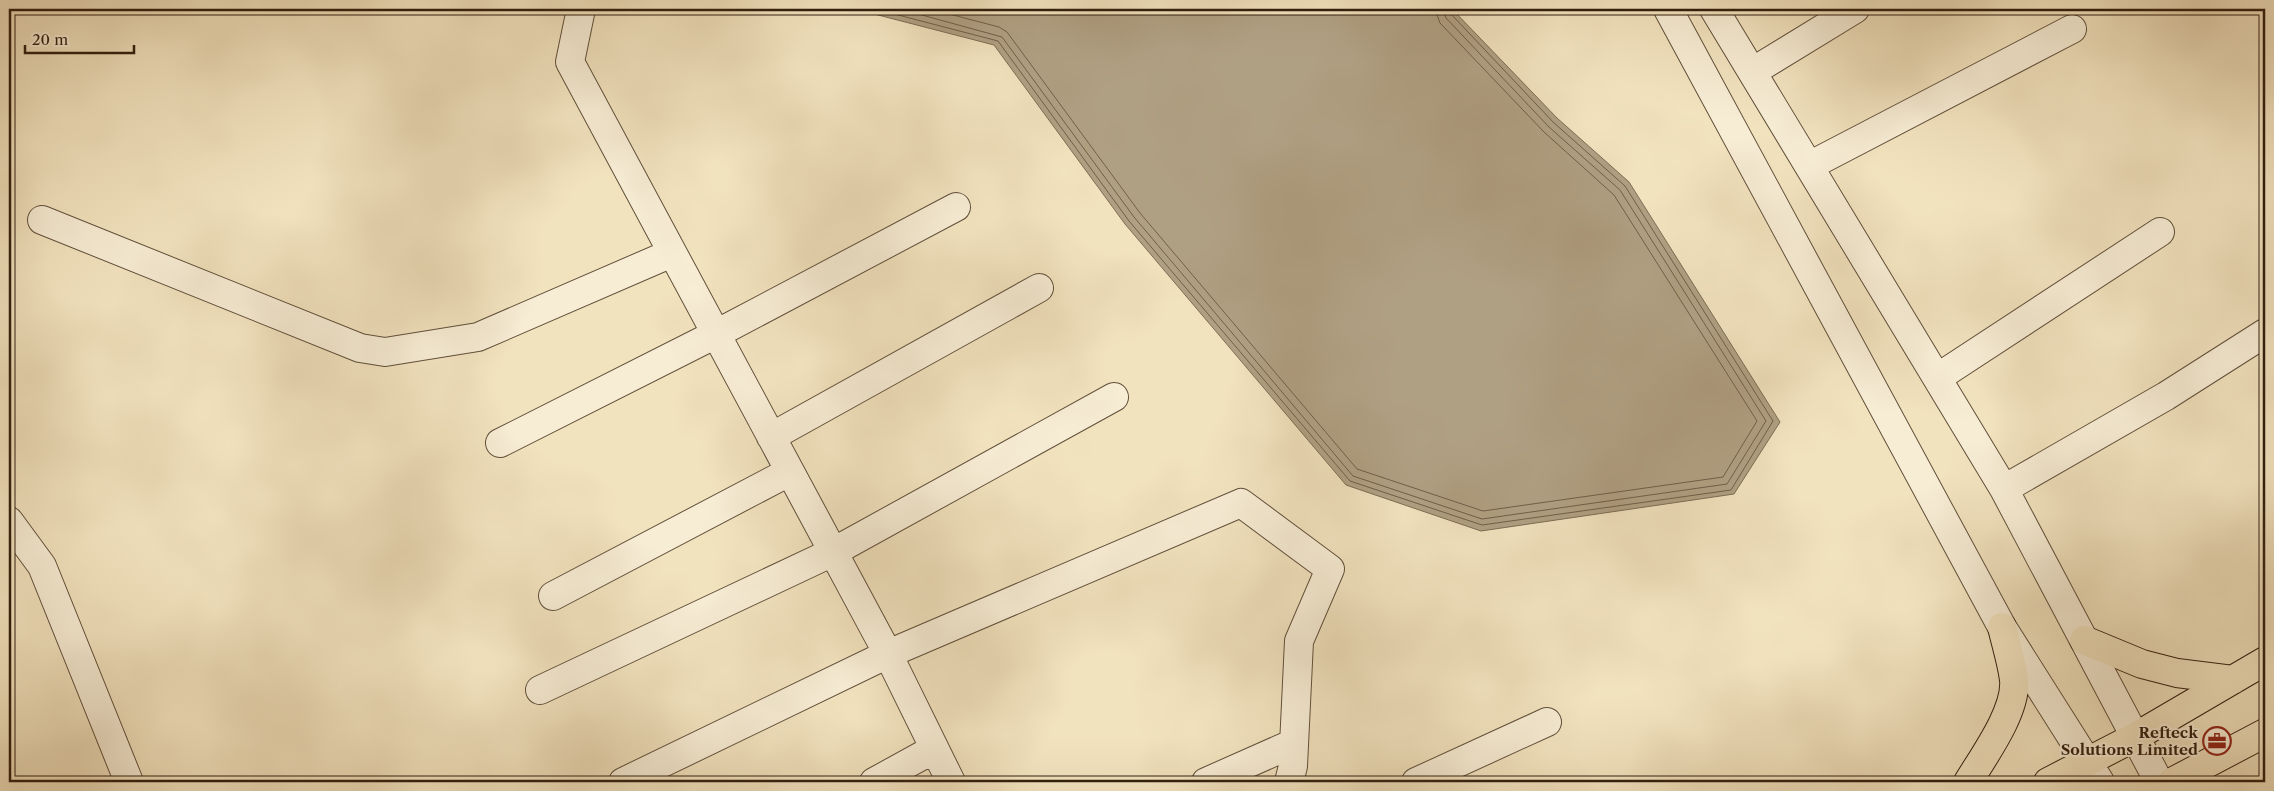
<svg xmlns="http://www.w3.org/2000/svg" width="2274" height="791" viewBox="0 0 2274 791" font-family="'Libre Caslon Text',serif">
  <rect width="100%" height="100%" fill="#f2e3bf"/>
  <filter id="stains"><feTurbulence type="fractalNoise" baseFrequency=".004" numOctaves="4"/><feColorMatrix values="0 0 0 0 .2 0 0 0 0 .09 0 0 0 0 .02 0 0 0 .5 -.17"/></filter>
  <radialGradient id="worn" r=".72"><stop offset=".6" stop-color="#630" stop-opacity="0"/><stop offset="1" stop-color="#630" stop-opacity=".3"/></radialGradient>
  <!-- water -->
  <path fill="#b0a083" stroke="#7d6c54" d="M 855,9 L 1452,9 L 1557,118 L 1629,182 L 1780,422 L 1734,494 L 1481,531 L 1346,485 L 1125,224 L 994,45 Z"/>
  <g fill="none" stroke-linecap="round" stroke-linejoin="round">
    <!-- shore -->
    <path stroke="#705f48" stroke-width="1" d="M 875,9 L 998,41 L 1129,221 L 1350,481 L 1482,525 L 1731,490 L 1773,421 L 1625,186 L 1553,122 L 1451,14 L 1449,9
      M 900,9 L 1002,37 L 1134,217 L 1353,476 L 1482,519 L 1727,484 L 1766,421 L 1620,190 L 1549,127 L 1446,18 L 1443,9
      M 930,9 L 999,27 L 1007,32 L 1140,213 L 1357,469 L 1483,511 L 1723,477 L 1757,421 L 1614,195 L 1544,132 L 1440,23 L 1435,9"/>
    <defs>
      <path id="minor" d="M 581,9 L 570,62 L 888,654 L 951,782
        M 1668,9 L 2002,627 L 2100,782
        M 1714,9 L 2004,489 L 2159,782
        M 1752,72 L 1855,9
        M 1809,166 L 2072,29
        M 42,220 L 360,348 L 385,352 L 478,337 L 672,253
        M 1937,378 L 2160,232
        M 771,437 L 1039,288
        M 500,443 L 716,334 L 956,207
        M 2004,489 L 2166,396 L 2265,333
        M 9,521 L 42,566 L 129,782
        M 553,596 L 789,472
        M 540,690 L 833,552 L 1114,397
        M 623,782 L 888,654 L 1241,503 L 1330,569 L 1299,641 L 1293,766 L 1289,782
        M 874,782 L 934,749
        M 1206,782 L 1294,743
        M 1416,782 L 1547,722"/>
      <path id="major" d="M 2084,640 L 2142,664 L 2177,673 L 2233,680
        M 1968,782 C 1983,757 2017,711 2014,680 C 2012,663 2006,644 2002,627
        M 2048,782 L 2135,737 L 2265,661
        M 2172,782 L 2265,733"/>
    </defs>
    <!-- minor casing -->
    <use href="#minor" stroke="#614f3a" stroke-width="30"/>
    <!-- major casing -->
    <use href="#major" stroke="#311e0e" stroke-width="30"/>
    <!-- minor -->
    <use href="#minor" stroke="#f7edd5" stroke-width="28"/>
    <!-- major -->
    <use href="#major" stroke="#f2e3bf" stroke-width="28"/>
  </g>
  <!-- icons -->
  <defs>
    <symbol id="office-ring" viewBox="-11 -11 22 22"><circle r="9.5" fill="#f7edd5" stroke="#8f2418" stroke-width="1.5"/><path d="M-6-3h4V-5.5h4V-3h4V5H-6ZM-1-4.5V-3h2v-1.5ZM-6 0V1H6V0Z" fill="#8f2418"/></symbol>
  </defs>
  <g fill-rule="evenodd">
    <use href="#office-ring" x="2201" y="725" width="32" height="32"/>
  </g>
  <g text-anchor="middle" dominant-baseline="central" stroke-width="4" stroke-linejoin="round" paint-order="stroke">
    <!-- poi labels -->
    <g font-size="15" font-weight="bold" fill="#311e0e" stroke="#f7edd5" text-anchor="end">
      <text x="2198" y="732">Refteck<tspan x="2198" dy="17">Solutions Limited</tspan></text>
    </g>
  </g>
  <!-- margin -->
  <rect width="2274" height="791" fill="none" stroke="#f2e3bf" stroke-width="30"/>
  <rect x="10" y="10" width="2254" height="771" fill="none" stroke="#311e0e" stroke-width="2.5"/>
  <rect x="15" y="15" width="2244" height="761" fill="none" stroke="#311e0e"/>
  <!-- scale -->
  <path d="M25 45v8h109v-8" fill="none" stroke="#311e0e" stroke-width="2.5"/>
  <text x="32" y="45" font-size="15" fill="#311e0e" stroke="#f7edd5" stroke-width="4" paint-order="stroke">20 m</text>
  <rect width="100%" height="100%" filter="url(#stains)"/>
  <rect width="100%" height="100%" fill="url(#worn)"/>
</svg>
